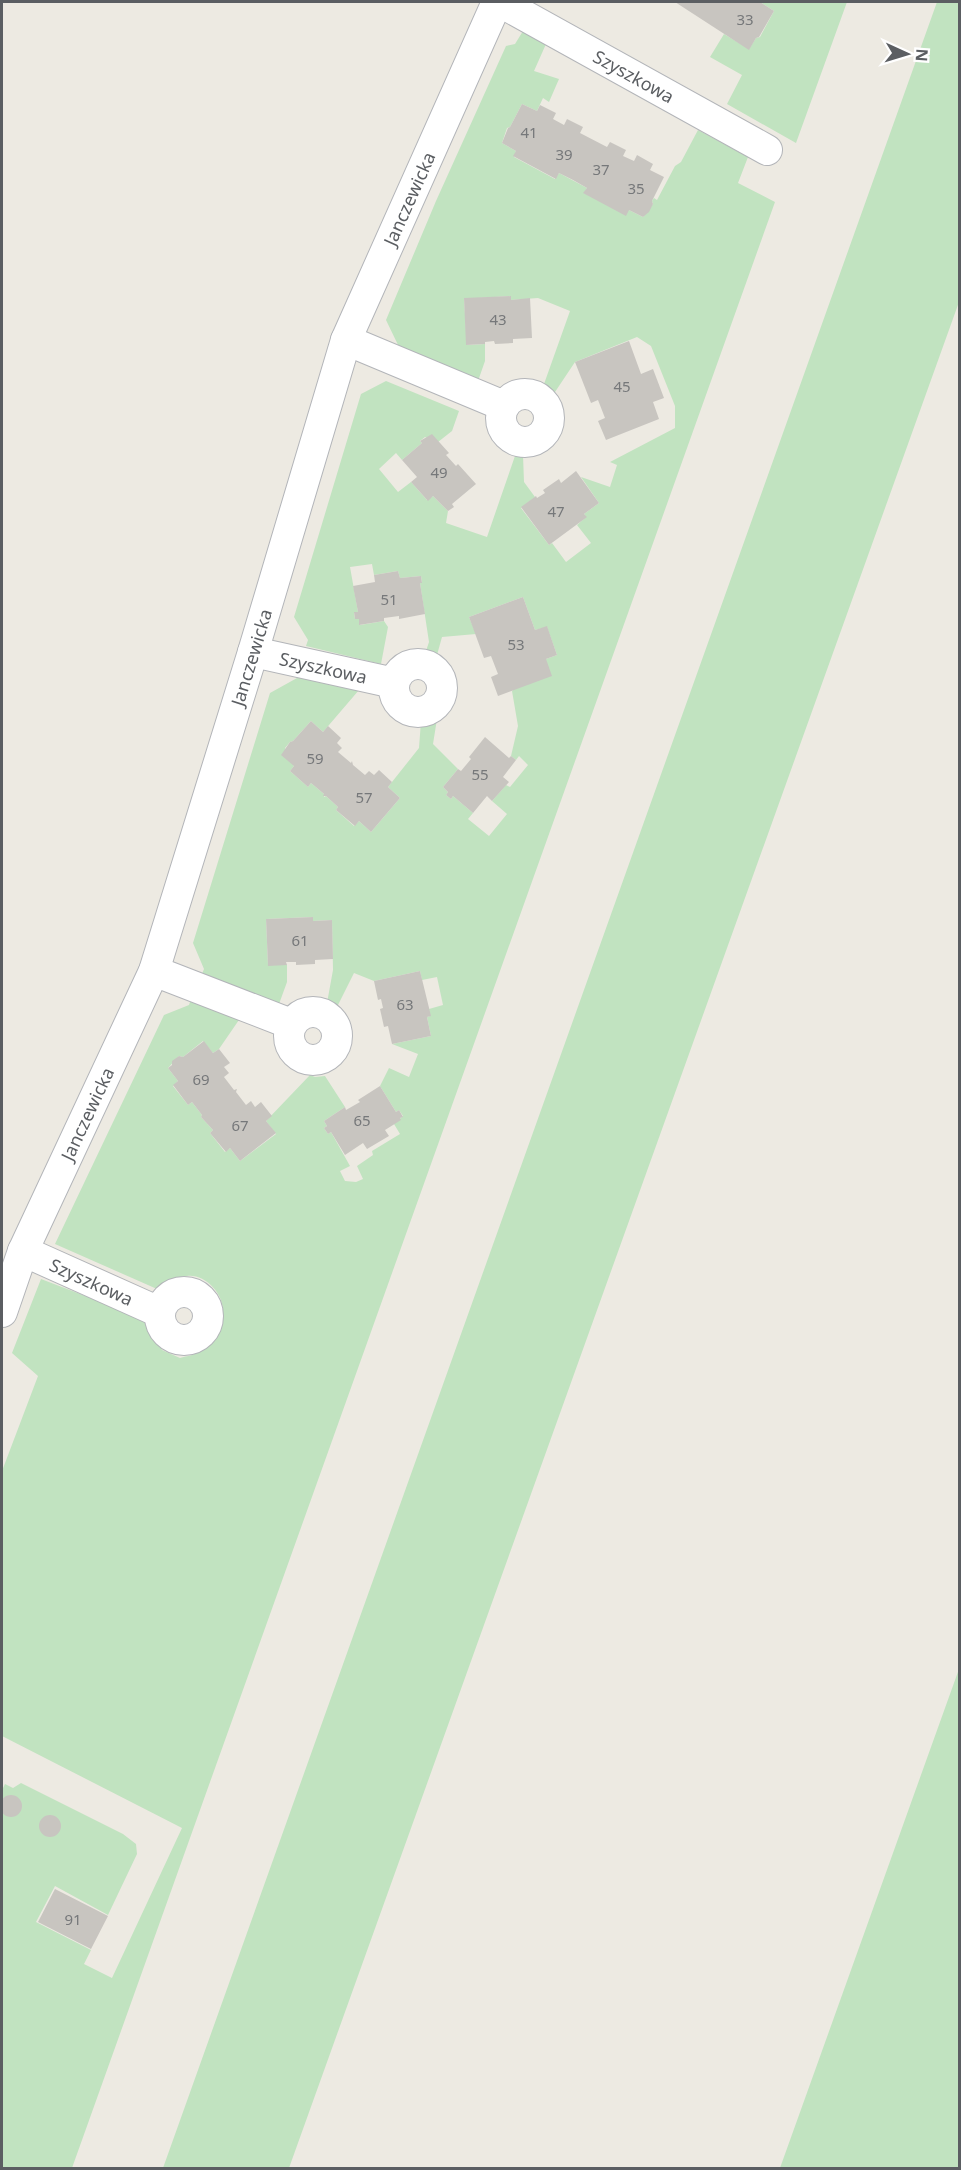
<svg xmlns="http://www.w3.org/2000/svg" width="961" height="2170" viewBox="0 0 961 2170" font-family="'Noto Sans',sans-serif">
  <rect width="100%" height="100%" fill="#edeae2"/>
  <!-- green -->
  <path fill="#c1e3c0" d="M 760,2 L 847,2 L 796,143 L 727,104 L 742,75 L 710,57 L 724,34 L 749,49 L 756,38 L 760,37 L 774,11 Z
    M 937,2 L 959,2 L 959,302 L 289,2168 L 163,2168 Z
    M 523,31 L 546,44 L 534,71 L 559,79 L 549,102 L 543,98 L 537,111 L 522,104 L 510,127 L 507,128 L 502,143 L 516,151 L 514,157 L 555,179 L 559,173 L 587,188 L 584,193 L 629,210 L 643,217 L 653,204 L 652,201 L 654,198 L 657,200 L 675,166 L 681,162 L 698,130 L 748,157 L 738,183 L 775,202 L 72,2168 L 2,2168 L 2,1790 L 5,1784 L 13,1788 L 21,1783 L 123,1834 L 136,1844 L 137,1854 L 108,1915 L 55,1886 L 36,1922 L 91,1950 L 84,1964 L 112,1978 L 182,1828 L 2,1736 L 2,1471 L 38,1376 L 12,1353 L 41,1279 L 143,1318 L 162,1350 L 180,1358 C 187,1356 196,1355 201,1350 C 213,1342 224,1325 223,1311 C 223,1293 205,1274 187,1276 C 176,1277 167,1283 157,1289 L 55,1244 L 164,1015 L 189,1005 L 191,999 L 241,1017 L 219,1049 L 213,1053 L 203,1041 L 183,1057 L 179,1056 L 168,1068 L 178,1081 L 173,1086 L 188,1105 L 192,1102 L 202,1115 L 201,1117 L 213,1130 L 210,1133 L 225,1152 L 230,1148 L 240,1161 L 276,1134 L 266,1121 L 310,1075 L 315,1077 L 325,1076 L 345,1107 L 324,1121 L 327,1126 L 324,1128 L 328,1134 L 331,1132 L 350,1166 L 340,1171 L 345,1181 L 356,1182 L 363,1179 L 357,1166 L 373,1155 L 372,1151 L 400,1134 L 394,1124 L 403,1116 L 399,1110 L 396,1112 L 380,1086 L 389,1068 L 409,1077 L 418,1054 L 392,1044 L 431,1036 L 427,1017 L 430,1016 L 429,1009 L 443,1005 L 437,977 L 422,980 L 420,971 L 374,981 L 354,973 L 337,1007 L 327,1003 L 333,970 L 332,920 L 313,921 L 313,917 L 266,919 L 268,965 L 287,965 L 287,982 L 279,1004 L 202,974 L 204,969 L 193,943 L 270,693 L 297,678 L 298,674 L 359,690 L 323,732 L 311,721 L 293,741 L 290,742 L 285,748 L 294,766 L 290,771 L 308,787 L 311,783 L 324,794 L 324,797 L 326,796 L 338,807 L 336,810 L 354,826 L 359,821 L 371,832 L 400,798 L 388,787 L 419,748 L 421,721 L 429,722 L 437,719 L 433,744 L 458,769 L 443,787 L 448,792 L 446,795 L 451,799 L 453,796 L 473,813 L 468,819 L 489,836 L 507,814 L 492,801 L 506,785 L 510,787 L 528,765 L 519,756 L 516,760 L 511,756 L 518,726 L 512,691 L 546,659 L 557,655 L 547,627 L 535,630 L 523,597 L 469,617 L 476,634 L 442,637 L 437,655 L 426,651 L 429,642 L 420,583 L 422,582 L 421,576 L 400,578 L 398,571 L 374,575 L 372,564 L 350,567 L 358,612 L 354,613 L 355,619 L 359,619 L 360,625 L 384,621 L 388,627 L 381,664 L 306,646 L 308,640 L 294,617 L 361,394 L 386,381 L 459,411 L 452,431 L 438,442 L 425,437 L 420,441 L 422,443 L 402,460 L 396,453 L 379,469 L 398,492 L 411,482 L 427,500 L 433,496 L 448,511 L 446,523 L 487,537 L 516,453 L 523,455 L 524,482 L 535,497 L 521,508 L 549,545 L 552,543 L 566,562 L 591,543 L 577,525 L 586,517 L 584,514 L 599,503 L 581,477 L 610,487 L 617,465 L 610,462 L 675,428 L 675,406 L 651,346 L 637,337 L 575,362 L 553,395 L 549,388 L 544,384 L 570,311 L 538,298 L 511,300 L 510,296 L 464,299 L 467,345 L 485,344 L 485,361 L 478,381 L 399,347 L 386,320 L 436,201 L 506,46 L 515,44 Z
    M 959,1669 L 959,2168 L 780,2168 Z"/>
  <!-- building -->
  <path fill="#c8c5c0" d="M 675,2 L 760,2 L 774,11 L 759,37 L 756,38 L 749,50 Z
    M 522,104 L 537,111 L 540,105 L 556,113 L 553,119 L 564,125 L 567,119 L 583,127 L 580,133 L 607,147 L 610,142 L 626,150 L 623,156 L 634,161 L 637,155 L 653,164 L 650,170 L 664,177 L 652,201 L 653,204 L 649,212 L 643,217 L 629,210 L 626,216 L 583,193 L 587,188 L 573,180 L 559,173 L 556,179 L 513,156 L 516,151 L 502,143 L 508,128 L 510,127 Z
    M 511,296 L 511,300 L 530,298 L 532,338 L 513,339 L 513,343 L 495,344 L 494,341 L 485,342 L 485,344 L 466,345 L 464,298 Z
    M 629,341 L 641,374 L 653,369 L 664,398 L 653,402 L 659,419 L 606,440 L 598,421 L 605,418 L 598,400 L 591,403 L 575,362 Z
    M 432,434 L 449,453 L 446,455 L 456,466 L 458,464 L 476,484 L 452,504 L 454,507 L 448,511 L 433,496 L 428,501 L 411,482 L 417,477 L 402,460 L 422,443 L 420,441 Z
    M 576,471 L 599,503 L 584,514 L 587,517 L 549,545 L 521,507 L 536,496 L 537,498 L 545,493 L 543,490 L 559,479 L 561,483 Z
    M 398,571 L 400,578 L 421,576 L 422,583 L 420,583 L 425,614 L 399,619 L 399,616 L 384,618 L 384,621 L 359,625 L 359,619 L 355,619 L 354,612 L 358,612 L 353,586 L 375,582 L 374,575 Z
    M 523,597 L 535,630 L 547,626 L 557,655 L 546,659 L 552,676 L 498,696 L 491,677 L 498,674 L 491,656 L 484,658 L 469,617 Z
    M 311,721 L 323,732 L 328,726 L 341,738 L 337,743 L 342,748 L 338,752 L 351,763 L 352,761 L 353,765 L 365,775 L 369,771 L 374,775 L 379,770 L 392,782 L 388,787 L 400,798 L 371,832 L 359,821 L 355,826 L 336,810 L 338,807 L 326,796 L 323,796 L 324,794 L 311,783 L 308,787 L 290,771 L 294,766 L 281,755 L 290,742 L 293,741 Z
    M 485,737 L 509,758 L 511,756 L 516,760 L 503,777 L 509,782 L 492,801 L 487,796 L 473,813 L 453,796 L 451,799 L 446,795 L 448,792 L 443,787 L 458,769 L 461,771 L 471,759 L 469,757 Z
    M 313,917 L 313,921 L 332,920 L 333,959 L 315,960 L 315,964 L 296,965 L 296,962 L 286,962 L 287,965 L 268,966 L 266,919 Z
    M 420,971 L 431,1016 L 427,1017 L 431,1036 L 392,1044 L 388,1026 L 384,1027 L 380,1009 L 383,1008 L 381,999 L 378,1000 L 374,981 Z
    M 204,1041 L 213,1053 L 219,1049 L 230,1063 L 224,1067 L 229,1073 L 224,1077 L 234,1090 L 237,1089 L 236,1092 L 246,1105 L 251,1101 L 255,1107 L 261,1102 L 272,1116 L 266,1121 L 276,1133 L 240,1161 L 230,1148 L 226,1152 L 210,1133 L 213,1130 L 201,1117 L 202,1115 L 192,1102 L 188,1105 L 173,1085 L 178,1081 L 168,1068 L 172,1065 L 172,1061 L 179,1056 L 183,1057 Z
    M 380,1086 L 396,1112 L 399,1110 L 403,1117 L 400,1118 L 401,1120 L 385,1130 L 389,1136 L 367,1149 L 363,1143 L 345,1155 L 331,1132 L 328,1134 L 324,1128 L 327,1126 L 324,1121 L 345,1107 L 346,1110 L 360,1102 L 358,1100 Z
    M0 1806a11 11 0 1 1 22 0a11 11 0 1 1-22 0Z
    M39 1826a11 11 0 1 1 22 0a11 11 0 1 1-22 0Z
    M 55,1889 L 108,1916 L 91,1949 L 38,1922 Z"/>
  <g fill="none" stroke-linecap="round" stroke-linejoin="round">
    <defs>
      <g id="minor">
        <path id="s1" d="M 500,2 L 767,150"/>
        <path d="M 346,340 L 504,406"/>
        <circle cx="525" cy="418" r="24"/>
        <path id="s2" d="M 253,652 L 394,683"/>
        <circle cx="418" cy="688" r="24"/>
        <path d="M 154,971 L 291,1024"/>
        <circle cx="313" cy="1036" r="24"/>
        <path id="s3" d="M 23,1251 L 159,1312"/>
        <circle cx="184" cy="1316" r="24"/>
        <path id="s4" d="M 2,1312 L 23,1251 L 154,971 L 253,652 L 346,340 L 497,2"/>
      </g>
    </defs>
    <!-- minor casing -->
    <use href="#minor" stroke="#b3b5b9" stroke-width="32"/>
    <!-- minor -->
    <use href="#minor" stroke="#fff" stroke-width="30"/>
  </g>
  <g text-anchor="middle" dominant-baseline="central" stroke-width="5" stroke-linejoin="round" paint-order="stroke">
    <!-- number labels -->
    <g font-size="15" fill="#76787a">
      <text x="745" y="19">33</text>
      <text x="529" y="132">41</text>
      <text x="564" y="154">39</text>
      <text x="601" y="169">37</text>
      <text x="636" y="188">35</text>
      <text x="498" y="319">43</text>
      <text x="622" y="386">45</text>
      <text x="439" y="472">49</text>
      <text x="556" y="511">47</text>
      <text x="389" y="599">51</text>
      <text x="516" y="644">53</text>
      <text x="315" y="758">59</text>
      <text x="480" y="774">55</text>
      <text x="364" y="797">57</text>
      <text x="300" y="940">61</text>
      <text x="405" y="1004">63</text>
      <text x="201" y="1079">69</text>
      <text x="362" y="1120">65</text>
      <text x="240" y="1125">67</text>
      <text x="73" y="1919">91</text>
    </g>
    <!-- street labels -->
    <g font-size="18" fill="#5b5e62" stroke="#fff">
      <text stroke="none"><textPath href="#s1" startOffset="153">Szyszkowa</textPath></text>
      <text stroke="none"><textPath href="#s4" startOffset="1188">Janczewicka</textPath></text>
      <text stroke="none"><textPath href="#s4" startOffset="702">Janczewicka</textPath></text>
      <text stroke="none"><textPath href="#s2" startOffset="72">Szyszkowa</textPath></text>
      <text stroke="none"><textPath href="#s4" startOffset="216">Janczewicka</textPath></text>
      <text stroke="none"><textPath href="#s3" startOffset="75">Szyszkowa</textPath></text>
    </g>
  </g>
  <!-- border -->
  <rect width="961" height="2170" fill="none" stroke="#5b5e62" stroke-width="6"/>
  <!-- north arrow -->
  <g transform="translate(907 54) rotate(94)" stroke="#ffffff" stroke-width="4.5" paint-order="stroke">
  <path d="M0-4.5L10 22L0 15L-10 22Z" fill="#5b5e62"/>
  <text y="-9" font-size="16" font-weight="bold" text-anchor="middle" fill="#5b5e62">N</text>
  </g>
</svg>
